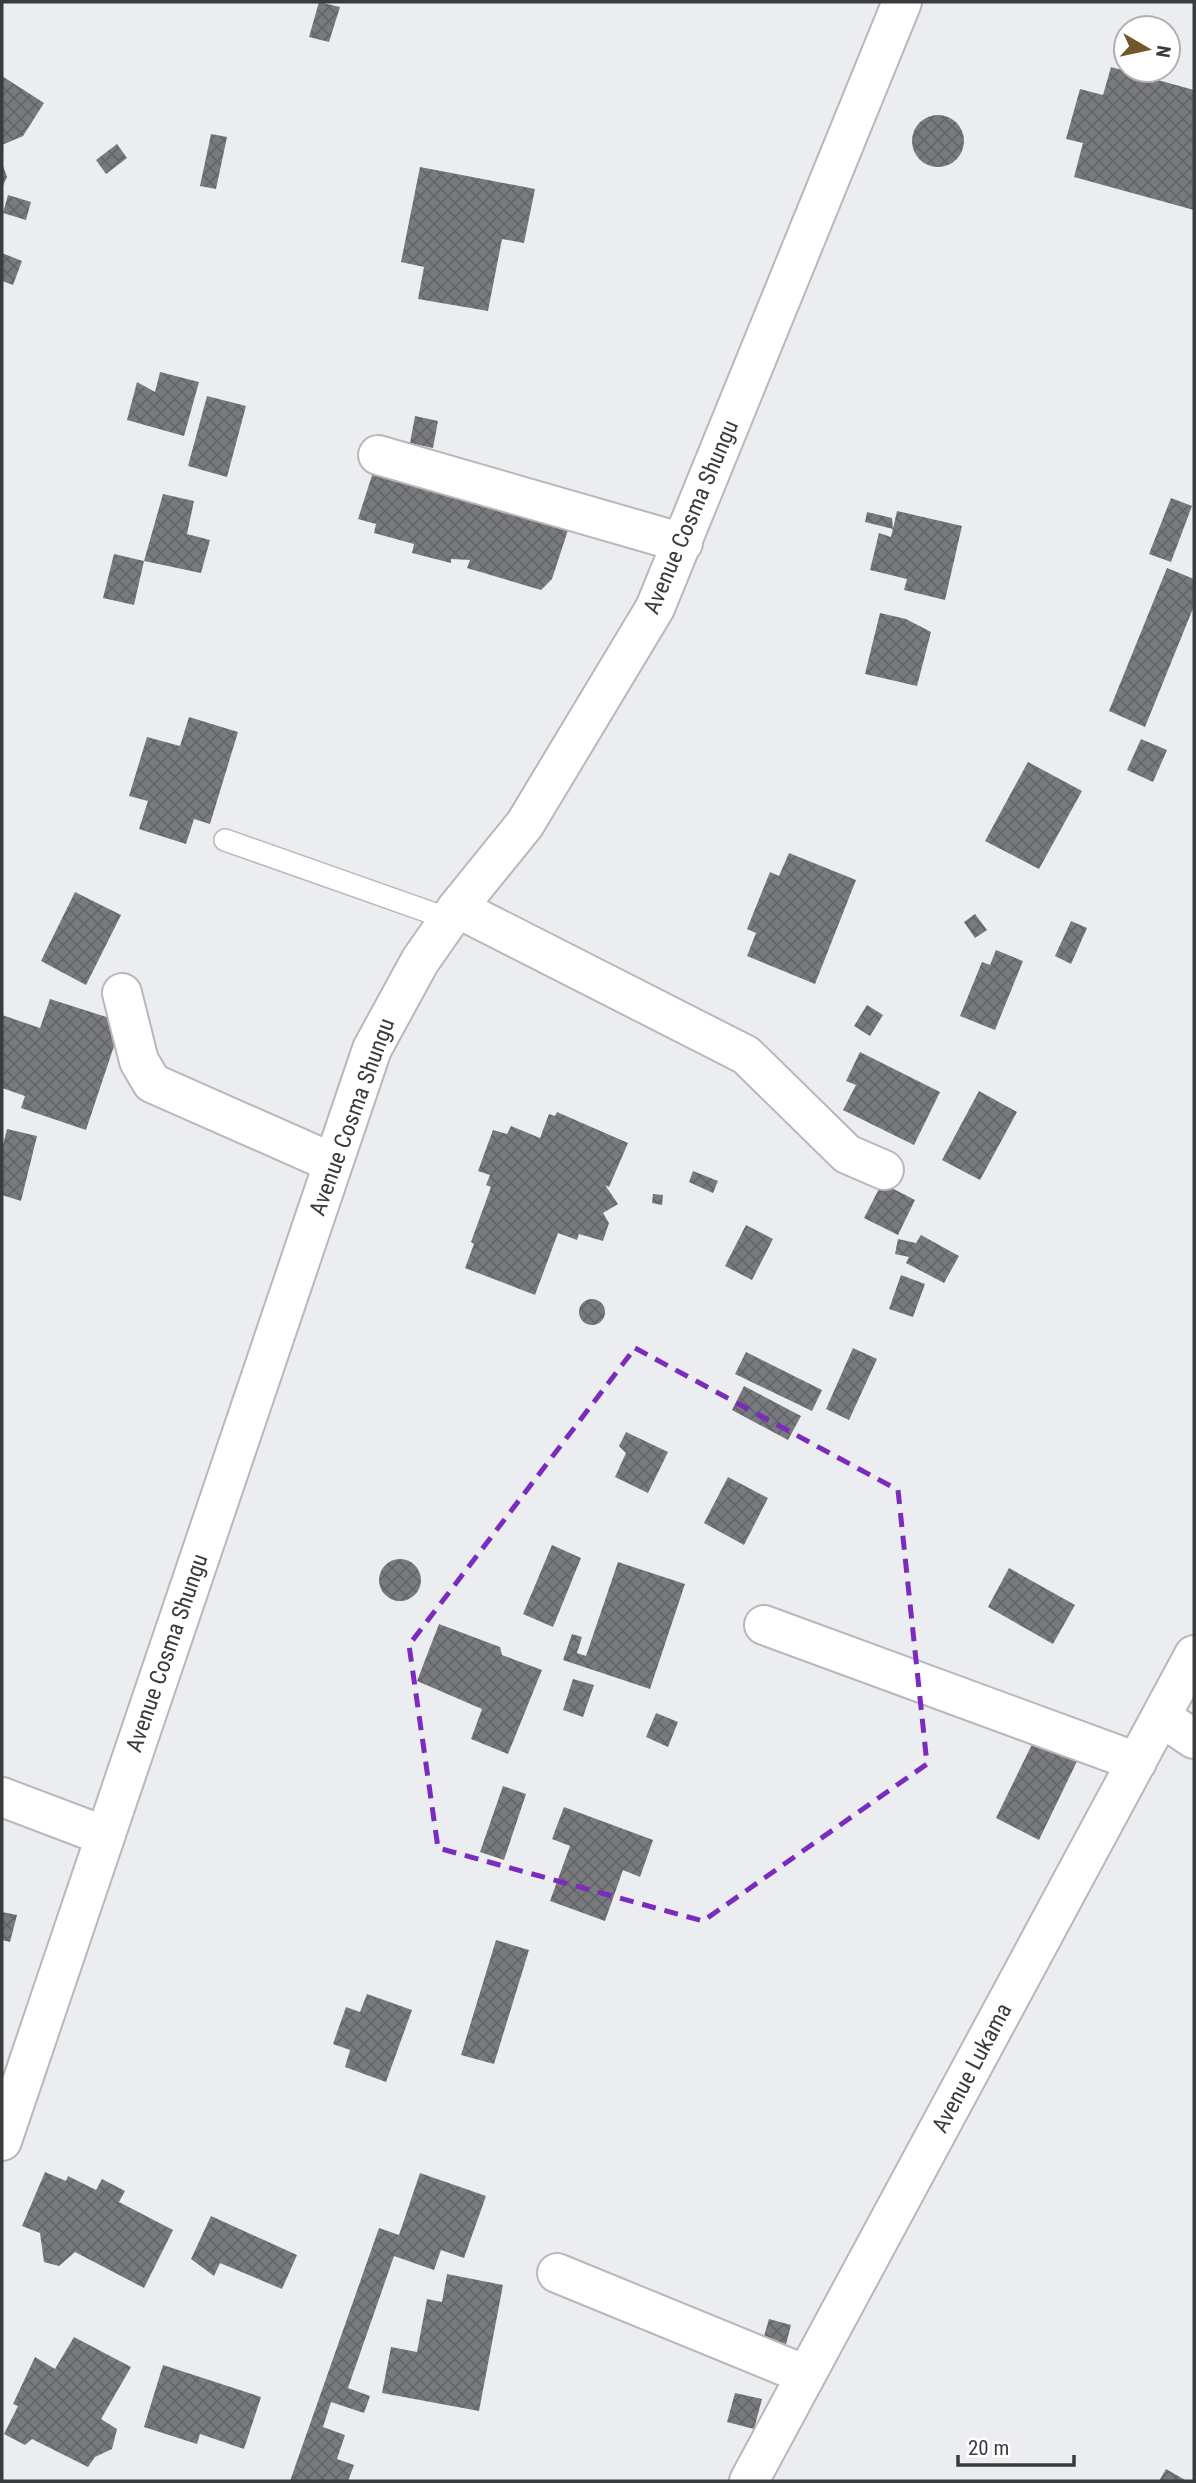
<svg xmlns="http://www.w3.org/2000/svg" width="1196" height="2483" viewBox="0 0 1196 2483" font-family="'Roboto Condensed',sans-serif">
  <defs>
    <pattern id="building-cross-hatch" width="8" height="8" patternUnits="userSpaceOnUse" patternTransform="scale(1.75)"><rect width="8" height="8" fill="#787a7d"/><path d="M0 0l8 8M0 8l8-8" fill="none" stroke="#636568"/></pattern>
  </defs>
  <rect width="100%" height="100%" fill="#ebedf1"/>
  <!-- building -->
  <path fill="url(#building-cross-hatch)" d="M 319,2 L 340,7 L 329,42 L 309,37 Z
    M 1111,67 L 1194,90 L 1194,210 L 1074,177 L 1083,143 L 1066,139 L 1080,89 L 1103,95 Z
    M 2,76 L 44,103 L 23,136 L 2,145 Z
    M912 141a26 26 0 1 1 52 0a26 26 0 1 1-52 0Z
    M 211,134 L 227,137 L 216,189 L 200,186 Z
    M 117,144 L 127,158 L 106,174 L 96,160 Z
    M 2,163 L 7,177 L 2,188 Z
    M 420,167 L 535,189 L 524,243 L 502,239 L 488,311 L 418,299 L 424,267 L 401,262 Z
    M 8,195 L 31,202 L 26,220 L 3,213 Z
    M 2,253 L 22,261 L 13,285 L 2,281 Z
    M 160,372 L 199,382 L 184,436 L 127,420 L 137,382 L 155,392 Z
    M 207,396 L 246,406 L 227,477 L 188,466 Z
    M 415,416 L 438,421 L 433,448 L 410,443 Z
    M 375,466 L 569,527 L 552,579 L 541,590 L 467,568 L 470,560 L 451,559 L 451,563 L 412,553 L 414,544 L 374,533 L 376,524 L 358,519 Z
    M 163,494 L 194,501 L 187,534 L 210,540 L 201,573 L 144,561 Z
    M 1171,498 L 1192,506 L 1171,562 L 1149,554 Z
    M 897,511 L 962,526 L 945,600 L 904,590 L 907,579 L 870,570 L 879,533 L 891,537 Z
    M 867,512 L 892,518 L 893,529 L 865,522 Z
    M 114,554 L 144,561 L 134,605 L 103,598 Z
    M 1167,568 L 1194,579 L 1194,606 L 1145,727 L 1109,711 Z
    M 880,613 L 906,619 L 931,632 L 917,686 L 865,674 Z
    M 189,717 L 238,732 L 210,824 L 194,819 L 186,844 L 139,829 L 148,801 L 129,796 L 147,737 L 180,746 Z
    M 1141,739 L 1167,750 L 1153,782 L 1127,770 Z
    M 1028,762 L 1082,791 L 1039,869 L 985,841 Z
    M 789,853 L 856,880 L 815,984 L 747,956 L 756,933 L 747,929 L 770,872 L 779,876 Z
    M 75,892 L 121,915 L 86,985 L 41,961 Z
    M 975,914 L 987,930 L 975,938 L 964,922 Z
    M 1071,921 L 1087,928 L 1071,964 L 1055,956 Z
    M 996,950 L 1023,961 L 995,1030 L 960,1016 L 982,962 L 990,965 Z
    M 50,999 L 122,1022 L 86,1130 L 21,1108 L 25,1096 L 2,1088 L 2,1015 L 40,1028 Z
    M 867,1005 L 883,1015 L 870,1036 L 854,1026 Z
    M 860,1052 L 940,1092 L 914,1145 L 843,1110 L 856,1085 L 846,1081 Z
    M 979,1091 L 1017,1112 L 980,1180 L 942,1160 Z
    M 557,1112 L 628,1143 L 609,1187 L 605,1185 L 618,1204 L 603,1213 L 609,1223 L 603,1241 L 579,1234 L 577,1240 L 558,1233 L 535,1295 L 465,1268 L 474,1244 L 471,1242 L 491,1187 L 486,1185 L 490,1175 L 478,1171 L 493,1130 L 507,1134 L 511,1126 L 540,1138 L 549,1114 L 555,1116 Z
    M 7,1129 L 37,1136 L 21,1201 L 2,1195 L 2,1149 Z
    M 693,1171 L 718,1181 L 713,1193 L 689,1182 Z
    M 882,1183 L 915,1200 L 898,1235 L 864,1218 Z
    M 653,1194 L 663,1195 L 662,1205 L 652,1203 Z
    M 746,1225 L 773,1239 L 752,1280 L 725,1266 Z
    M 921,1235 L 959,1256 L 944,1283 L 906,1263 L 909,1257 L 895,1254 L 898,1239 L 916,1243 Z
    M 901,1275 L 925,1284 L 913,1317 L 889,1309 Z
    M579 1312a13 13 0 1 1 26 0a13 13 0 1 1-26 0Z
    M 853,1348 L 877,1359 L 849,1420 L 826,1409 Z
    M 746,1352 L 822,1390 L 812,1411 L 735,1374 Z
    M 744,1386 L 801,1416 L 788,1440 L 732,1410 Z
    M 626,1432 L 668,1452 L 648,1493 L 615,1477 L 626,1453 L 619,1446 Z
    M 728,1477 L 768,1498 L 744,1545 L 704,1523 Z
    M 552,1545 L 581,1558 L 553,1627 L 523,1614 Z
    M379 1580a21 21 0 1 1 42 0a21 21 0 1 1-42 0Z
    M 618,1562 L 685,1584 L 650,1689 L 563,1660 L 572,1634 L 582,1637 L 577,1653 L 586,1656 Z
    M 1009,1568 L 1075,1605 L 1053,1644 L 988,1607 Z
    M 439,1624 L 500,1647 L 502,1655 L 542,1670 L 508,1754 L 471,1739 L 482,1709 L 417,1681 Z
    M 573,1679 L 594,1685 L 583,1717 L 563,1710 Z
    M 656,1713 L 678,1722 L 668,1747 L 646,1737 Z
    M 1038,1732 L 1081,1753 L 1039,1840 L 996,1818 Z
    M 503,1786 L 526,1794 L 504,1860 L 480,1852 Z
    M 564,1807 L 653,1840 L 640,1877 L 623,1870 L 605,1921 L 550,1901 L 570,1846 L 552,1839 Z
    M 2,1912 L 17,1915 L 10,1942 L 2,1940 Z
    M 496,1940 L 529,1950 L 494,2064 L 461,2055 Z
    M 367,1994 L 412,2010 L 386,2082 L 345,2067 L 350,2050 L 333,2044 L 346,2007 L 360,2012 Z
    M 45,2172 L 66,2181 L 68,2176 L 96,2190 L 102,2179 L 125,2191 L 119,2202 L 173,2230 L 144,2288 L 75,2252 L 59,2266 L 44,2262 L 40,2233 L 22,2226 Z
    M 420,2173 L 486,2196 L 464,2258 L 441,2250 L 434,2270 L 394,2256 L 348,2388 L 370,2396 L 364,2413 L 331,2402 L 323,2427 L 345,2435 L 337,2459 L 354,2465 L 348,2481 L 290,2481 L 379,2228 L 399,2235 Z
    M 211,2216 L 297,2255 L 282,2289 L 220,2263 L 214,2276 L 191,2259 Z
    M 447,2274 L 503,2285 L 479,2411 L 382,2393 L 391,2347 L 417,2352 L 427,2299 L 442,2302 Z
    M 769,2319 L 791,2325 L 783,2356 L 760,2350 Z
    M 74,2337 L 131,2367 L 101,2419 L 117,2429 L 112,2449 L 95,2457 L 88,2467 L 32,2439 L 25,2445 L 4,2434 L 18,2406 L 13,2404 L 35,2357 L 55,2369 Z
    M 163,2365 L 261,2397 L 244,2449 L 200,2434 L 197,2444 L 144,2427 Z
    M 735,2393 L 762,2399 L 754,2429 L 727,2422 Z
    M 1166,2469 L 1187,2481 L 1159,2481 Z"/>
  <g fill="none" stroke-linecap="round" stroke-linejoin="round">
    <defs>
      <path id="service" d="M 225,840 L 449,919"/>
      <path id="minor" d="M 378,455 L 683,543
        M 457,908 L 746,1055 L 847,1154 L 884,1170
        M 122,993 L 139,1061 L 152,1083 L 333,1163
        M 764,1625 L 1137,1762
        M 1161,1717 L 1194,1739
        M 2,1797 L 105,1836
        M 2,2141 L 372,1049 L 420,961 L 457,908 L 525,824 L 655,608 L 902,2
        M 557,2273 L 806,2375
        M 749,2481 L 1194,1655"/>
    </defs>
    <!-- service casing -->
    <use href="#service" stroke="#b6b8bb" stroke-width="24"/>
    <!-- minor casing -->
    <use href="#minor" stroke="#b6b8bb" stroke-width="42"/>
    <!-- service -->
    <use href="#service" stroke="#fff" stroke-width="21"/>
    <!-- minor -->
    <use href="#minor" stroke="#fff" stroke-width="38"/>
  </g>
  <!-- marked area -->
  <path fill="none" stroke="#7b2cbf" stroke-width="5" stroke-dasharray="14 9" stroke-linejoin="round" d="M 635,1348 L 898,1490 L 927,1764 L 703,1921 L 438,1848 L 409,1645 Z"/>
  <g text-anchor="middle" dominant-baseline="central" stroke-width="7" stroke-linejoin="round" paint-order="stroke">
    <!-- street labels -->
    <g font-size="23" fill="#3a3b3c" stroke="#fff">
      <text transform="translate(691 517) rotate(-67)">Avenue Cosma Shungu</text>
      <text transform="translate(352 1117) rotate(-70)">Avenue Cosma Shungu</text>
      <text transform="translate(167 1653) rotate(-71)">Avenue Cosma Shungu</text>
      <text transform="translate(972 2068) rotate(-62)">Avenue Lukama</text>
    </g>
  </g>
  <!-- border -->
  <rect width="1196" height="2483" fill="none" stroke="#3a3b3c" stroke-width="7"/>
  <!-- north arrow -->
  <g transform="translate(1147 49) rotate(99)"><circle r="33" fill="#ffffff" stroke="#b0b1b1" stroke-width="2"/>
  <path d="M0-5L12 26L0 18L-12 26Z" fill="#715729"/>
  <text y="-10" font-size="19" font-weight="bold" text-anchor="middle" fill="#3a3b3c">N</text>
  </g>
  <!-- scale -->
  <path d="M958 2455v10h116v-10" fill="none" stroke="#3a3b3c" stroke-width="3.5"/>
  <text x="968" y="2455" font-size="21" fill="#3a3b3c" stroke="#ffffff" stroke-width="5" paint-order="stroke">20 m</text>
</svg>
